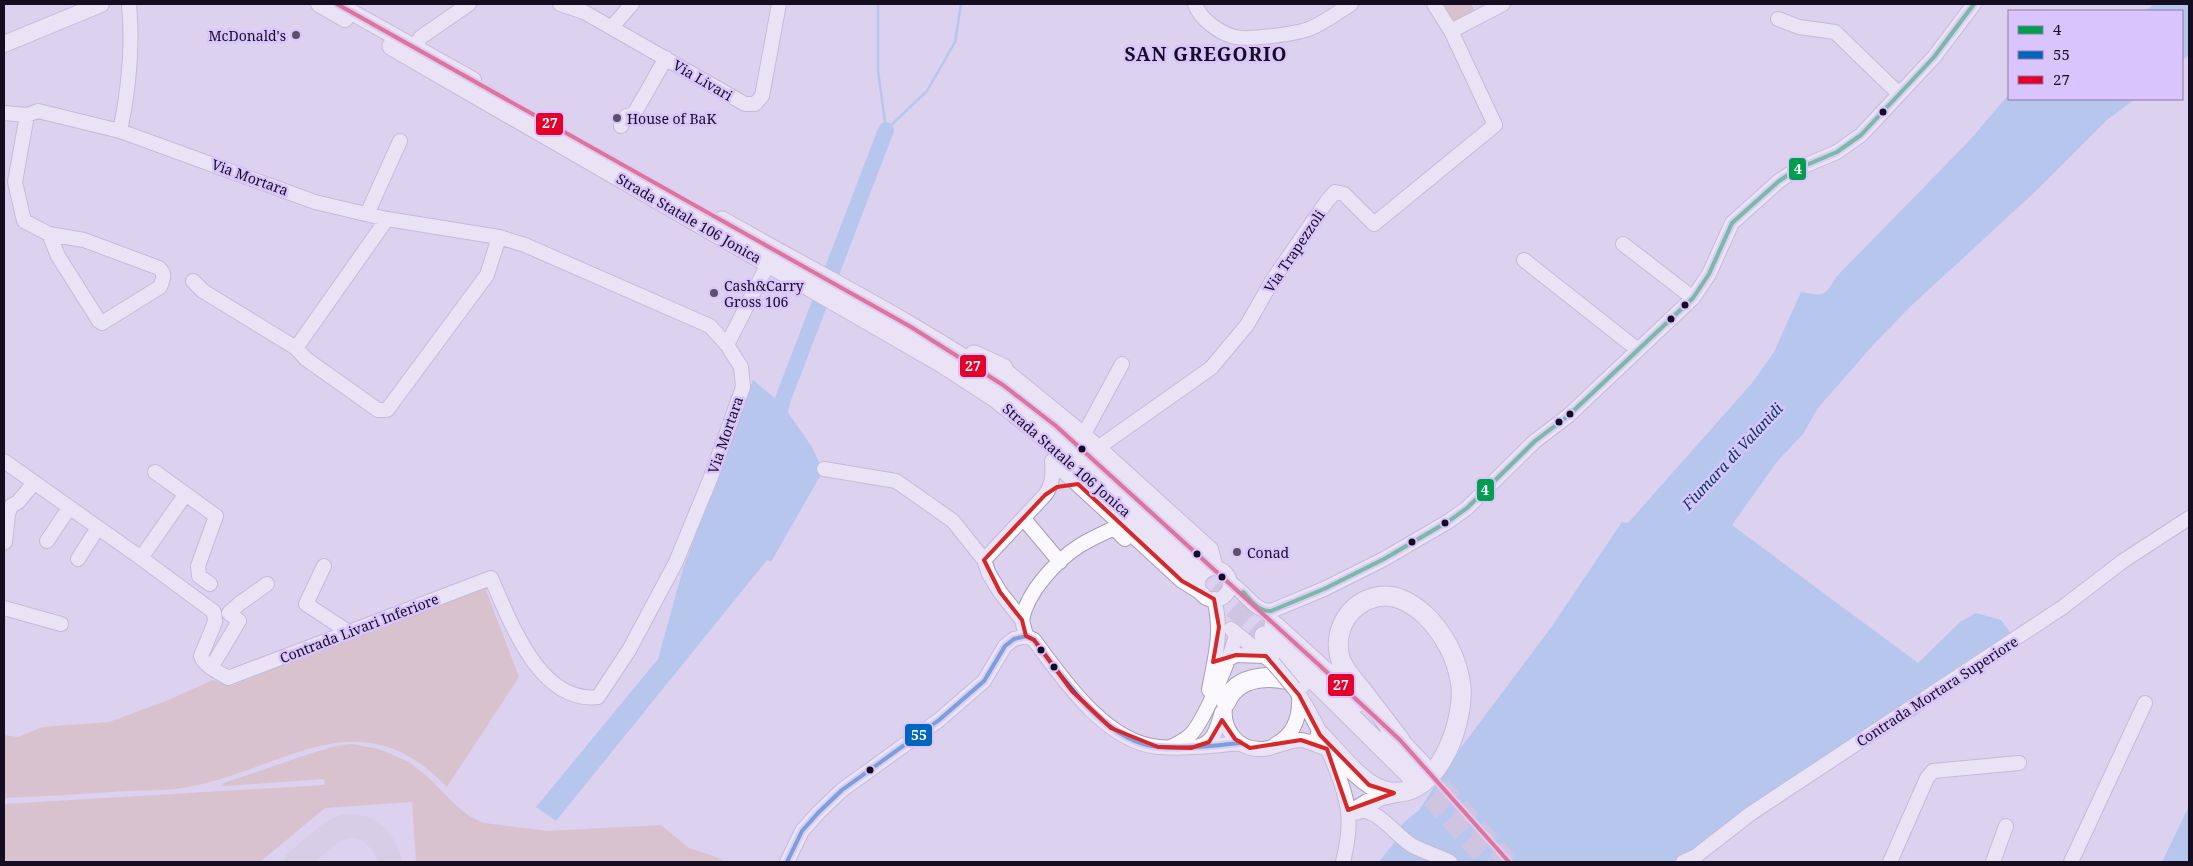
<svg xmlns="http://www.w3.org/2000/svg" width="2193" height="866" viewBox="0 0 2193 866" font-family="'Noto Serif',serif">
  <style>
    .green { fill: #d0afa5 }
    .water { fill: #8ab9e8 }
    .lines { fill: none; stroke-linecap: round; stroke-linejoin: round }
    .stream { stroke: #8ab9e8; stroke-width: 2.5 }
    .river { stroke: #8ab9e8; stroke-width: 16 }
    .taxiway { stroke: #cec7db; stroke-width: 24 }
    .highway-tunnel { stroke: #bfb4d1; stroke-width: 19; stroke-dasharray: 19 9; stroke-linecap: butt }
    .minor-casing { stroke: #a89eb6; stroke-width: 16 }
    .major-casing { stroke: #a89eb6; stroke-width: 18 }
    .highway-casing { stroke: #a89eb6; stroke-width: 21 }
    .minor { stroke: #faf8fd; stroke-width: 14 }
    .major { stroke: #faf8fd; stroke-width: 16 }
    .highway { stroke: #faf8fd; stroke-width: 19 }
    .minor-bridge-casing { stroke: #a89eb6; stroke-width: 16; stroke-linecap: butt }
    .minor-bridge { stroke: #faf8fd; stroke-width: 14 }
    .bus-1-casing { stroke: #dac4fd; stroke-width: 8 }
    .bus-2-casing { stroke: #dac4fd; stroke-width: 8 }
    .bus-3-casing { stroke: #dac4fd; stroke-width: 8 }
    .bus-1 { stroke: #019e4f; stroke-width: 4 }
    .bus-2 { stroke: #0065bd; stroke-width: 4 }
    .bus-3 { stroke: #e4002b; stroke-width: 4 }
    .marked { fill: none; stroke: #d62828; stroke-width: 4; stroke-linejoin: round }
    .poi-dot { fill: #5b5269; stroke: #dac4fd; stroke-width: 2 }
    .bus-dot { fill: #150d20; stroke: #dac4fd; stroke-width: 2 }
    .labels { text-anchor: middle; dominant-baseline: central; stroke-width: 5; stroke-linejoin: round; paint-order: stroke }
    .poi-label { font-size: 14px; fill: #150d20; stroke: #dac4fd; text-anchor: start }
    .street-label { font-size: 14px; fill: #150d20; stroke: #dac4fd }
    .water-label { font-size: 15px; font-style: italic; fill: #013d60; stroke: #dac4fd }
    .district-label { font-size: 19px; font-weight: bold; letter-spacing: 1px; fill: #150d20; stroke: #dac4fd }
    .line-badge { stroke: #dac4fd; stroke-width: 2 }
    .badge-label { font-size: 14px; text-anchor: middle; font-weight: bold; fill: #fff }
  </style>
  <rect width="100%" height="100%" fill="#ddd1f0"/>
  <path class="green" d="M1438,4H1471L1476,13L1451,25Z
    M484,585L519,677L447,787C357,693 283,772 182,788C164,791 144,790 125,791C85,794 44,796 4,798V735L18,737L42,727L109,722L166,701L213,680L231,686L389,621Z
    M351,744L379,749L409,762L427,776L458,807L469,816L484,823L548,831L661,825L689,848L716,857L725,862H416L412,802L325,808L260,862H4V804L325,785L324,779L224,786L221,784L312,753L335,746Z"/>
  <path class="water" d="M2154,4H2189V55L2182,61V11H2145Z
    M2009,94V99H2135L2107,120L2036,191L1911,306L1874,344L1818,408L1803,434L1776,463L1732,525L1918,663L1960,622L1976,613L2001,620L2010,632L2006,642L1914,717L1901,718L1805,787L1748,822L1724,843L1698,862H1379L1399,836L1402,824L1419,810L1453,758L1550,629L1622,522L1628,523L1752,383L1774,352L1801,292C1824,296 1824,298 1836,277L1969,141Z
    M753,380L782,404L812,447L823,471L771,562L767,560L556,821L536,807L658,659L683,569Z
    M2189,806V862H2162Z"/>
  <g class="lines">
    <path class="stream" d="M878,4V71L886,129
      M886,130L927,91L955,42L961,4"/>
    <path class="river" d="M776,425L783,399L886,130"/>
    <path class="taxiway" d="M296,862C309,852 321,838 336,830C361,817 385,838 390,862"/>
    <path class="highway-tunnel" d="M1203,559L1274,625
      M1191,571L1264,636
      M1422,765L1509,862
      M1412,777L1488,862"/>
    <defs>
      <path id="minor" d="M560,4L584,12L745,104H755L762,96L779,4
        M1195,4C1200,19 1219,33 1235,37C1249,40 1298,34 1311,28C1325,22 1338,12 1351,4
        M1778,19L1799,27L1835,32L1899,94
        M612,27L632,4
        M1451,31L1503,4
        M414,47L421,37L469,4
        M4,113L27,115L38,111L120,131L315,202L387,219L499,237L525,245L710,326L727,345L741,367L743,387L711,477L676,562L629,650L598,697C539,704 510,620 491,578L228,678C219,672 204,666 201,656L215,622L214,612L141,558
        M27,115L15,182L24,221L49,234L84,240L159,268C166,274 163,279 160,287L102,323L99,321L58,256L49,234
        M621,126L626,116L634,114L666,58
        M120,131C129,89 133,46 129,4
        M367,214L400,141
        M1623,244L1693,298
        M1524,260L1638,350
        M193,281L203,291L296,348L306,359L378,410H387L487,275L499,237
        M727,345L768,264
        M296,348L387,219
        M1003,368L1084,434L1211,549L1216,568
        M1084,434L1122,364
        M1099,447L1211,368L1247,325L1272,281L1327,201L1335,192L1344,194L1374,224L1495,125L1451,31L1434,4
        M4,461L141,558L185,495
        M1052,461L1182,581L1203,594
        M824,469L896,481L953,521L984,560L989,574L1000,592L1022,620L1026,636
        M155,472L216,516L198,566L199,576L210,584
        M1024,519L1060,562
        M47,541L69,508
        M5,542L8,514L11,506L18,502L34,483
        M78,559L97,529
        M984,560L1045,495C1053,484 1053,475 1052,461
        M324,566L306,604L347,631
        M1198 584a16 16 0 1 1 32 0a16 16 0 1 1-32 0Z
        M1230,583C1244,590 1254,612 1271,611L1324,589L1384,559L1449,521L1467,508L1535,441L1568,416L1693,298L1709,274L1732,223L1779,181L1797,169L1837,152L1861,135L1934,57L1974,4
        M4,608L61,624
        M1022,620C1027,592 1056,561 1079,546C1090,539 1102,534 1114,528L1125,539
        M1231,629L1273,663
        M1227,660L1236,655L1265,656
        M211,668L239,621L229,613L239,604L267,584
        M1294,688C1313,713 1345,781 1348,812C1350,829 1347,846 1343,862
        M1209,690C1215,657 1223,632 1214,599
        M1226,702C1220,726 1236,751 1263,749C1275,748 1288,740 1301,740C1309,741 1319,746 1327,749
        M1276,744C1295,734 1300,716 1299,697
        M1199,746C1215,742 1217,727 1222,712
        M1171,747C1177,744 1183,741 1188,737C1203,726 1232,654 1236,634
        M1354,810C1380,808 1393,834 1413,846C1425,852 1438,856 1450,862
        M787,862L802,831L818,813L842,790L939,720L984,681L1005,646L1014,639L1026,636L1034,640C1063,679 1106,743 1159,747C1186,749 1213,746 1240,743
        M1683,862L1696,856L1750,814L2063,607L2123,561L2189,518
        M1890,862L1927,778L1933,771L2019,763
        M1993,862L2006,826
        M2071,862L2145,703"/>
      <path id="major" d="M319,4L345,19
        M337,4L473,80
        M4,44L101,4"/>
      <path id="highway" d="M392,46L942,363L996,398L1051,442L1191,571
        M722,221C816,275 914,323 1003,385C1075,436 1138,500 1203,559
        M974,355L1003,368
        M1274,625L1359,702
        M1264,636L1310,676L1412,777
        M1226,702C1238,673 1275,674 1301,684
        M1390,731L1422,765
        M1320,735C1336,751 1361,784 1382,790C1434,807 1464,727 1461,687C1458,659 1444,633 1424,614C1410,602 1395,593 1376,597C1364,600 1353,607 1346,618C1338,631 1336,647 1341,661C1346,672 1354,681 1361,689C1374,706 1387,723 1400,740
        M1357,810L1380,796L1394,793"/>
    </defs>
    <use href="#minor" class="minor-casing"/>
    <use href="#major" class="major-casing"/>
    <use href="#highway" class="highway-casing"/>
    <use href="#minor" class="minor"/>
    <use href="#major" class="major"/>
    <use href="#highway" class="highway"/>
    <defs>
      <path id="minor-bridge" d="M1273,663L1294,688"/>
    </defs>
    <use href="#minor-bridge" class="minor-bridge-casing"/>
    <use href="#minor-bridge" class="minor-bridge"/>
    <defs>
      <path id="bus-1" d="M1243,592C1251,600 1258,612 1271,611L1324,589L1384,559L1449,521L1467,508L1535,441L1568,416L1693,298L1709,274L1732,223L1779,181L1797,169L1837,152L1861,135L1934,57L1974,4"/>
      <path id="bus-2" d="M787,862L802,831L818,813L842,790L939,720L984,681L1005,646L1014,639L1026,636L1034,640C1063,679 1106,743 1159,747C1186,749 1213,746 1240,743"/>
      <path id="bus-3" d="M337,4L911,327L1003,385L1056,426L1318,664L1400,740L1509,862"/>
    </defs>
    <use href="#bus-1" class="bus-1-casing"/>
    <use href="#bus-2" class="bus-2-casing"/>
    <use href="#bus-3" class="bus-3-casing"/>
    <use href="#bus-1" class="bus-1"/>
    <use href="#bus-2" class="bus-2"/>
    <use href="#bus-3" class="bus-3"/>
  </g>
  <path d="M0 0H2193V866H0ZM1078,484L1182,581L1214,599L1219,627L1213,662L1236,655L1266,656L1299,695L1320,735L1369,785L1394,793L1348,810L1327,749L1301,740L1250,748L1235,739L1222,720L1209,742L1191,748L1158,747L1111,728L1072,691L1034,640L1026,636L1022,620L1000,592L984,560L1045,495L1057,487Z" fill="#ddd1f0" fill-opacity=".55" fill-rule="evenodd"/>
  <path class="marked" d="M1078,484L1182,581L1214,599L1219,627L1213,662L1236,655L1266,656L1299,695L1320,735L1369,785L1394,793L1348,810L1327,749L1301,740L1250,748L1235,739L1222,720L1209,742L1191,748L1158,747L1111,728L1072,691L1034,640L1026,636L1022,620L1000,592L984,560L1045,495L1057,487Z"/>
  <g class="poi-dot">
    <circle cx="296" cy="35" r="5"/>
    <circle cx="617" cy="118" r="5"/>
    <circle cx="714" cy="293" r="5"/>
    <circle cx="1237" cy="552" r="5"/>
  </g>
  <g class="bus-dot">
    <circle cx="1883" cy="112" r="4.5"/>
    <circle cx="1685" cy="305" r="4.5"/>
    <circle cx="1671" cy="319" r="4.5"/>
    <circle cx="1570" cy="414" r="4.5"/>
    <circle cx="1559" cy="422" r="4.5"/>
    <circle cx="1082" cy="449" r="4.5"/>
    <circle cx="1445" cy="523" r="4.5"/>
    <circle cx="1412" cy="542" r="4.5"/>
    <circle cx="1197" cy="554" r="4.5"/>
    <circle cx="1222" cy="577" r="4.5"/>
    <circle cx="1041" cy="650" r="4.5"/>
    <circle cx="1054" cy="667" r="4.5"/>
    <circle cx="870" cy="770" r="4.5"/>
  </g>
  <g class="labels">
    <g class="poi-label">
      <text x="286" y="35" text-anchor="end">McDonald's</text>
      <text x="627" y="118">House of BaK</text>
      <text x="724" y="285">Cash&amp;Carry<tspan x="724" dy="16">Gross 106</tspan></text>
      <text x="1247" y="552">Conad</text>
    </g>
    <g class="street-label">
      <text transform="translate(703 80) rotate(30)">Via Livari</text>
      <text transform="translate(250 177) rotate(20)">Via Mortara</text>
      <text transform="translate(689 218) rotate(30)">Strada Statale 106 Jonica</text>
      <text transform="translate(1294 251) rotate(-56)">Via Trapezzoli</text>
      <text transform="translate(725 435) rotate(-71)">Via Mortara</text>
      <text transform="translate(1067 460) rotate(41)">Strada Statale 106 Jonica</text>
      <text transform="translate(359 628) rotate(-21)">Contrada Livari Inferiore</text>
      <text transform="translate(1937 691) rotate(-33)">Contrada Mortara Superiore</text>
    </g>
    <g class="water-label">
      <text transform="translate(1732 456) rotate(-47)">Fiumara di Valanidi</text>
    </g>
    <g class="district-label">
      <text x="1206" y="54">SAN GREGORIO</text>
    </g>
  </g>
  <g class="line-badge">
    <rect x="535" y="112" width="29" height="24" rx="5" fill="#e4002b"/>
    <rect x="1788" y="157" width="19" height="24" rx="5" fill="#019e4f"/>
    <rect x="959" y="354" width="28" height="24" rx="5" fill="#e4002b"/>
    <rect x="1476" y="478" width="19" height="24" rx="5" fill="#019e4f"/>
    <rect x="1327" y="673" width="28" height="24" rx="5" fill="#e4002b"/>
    <rect x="904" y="723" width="29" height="24" rx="5" fill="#0065bd"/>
  </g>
  <g class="badge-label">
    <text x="550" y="128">27</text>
    <text x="1798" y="174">4</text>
    <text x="973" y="371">27</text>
    <text x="1485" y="495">4</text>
    <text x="1341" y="690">27</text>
    <text x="919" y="740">55</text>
  </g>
  <rect width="2193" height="866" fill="none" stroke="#150d20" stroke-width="10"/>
  <rect x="2008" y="10" width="175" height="90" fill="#dac4fd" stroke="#8b7ba5"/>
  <rect x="2018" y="26" width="25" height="8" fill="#019e4f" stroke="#8b7ba5"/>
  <text x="2053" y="35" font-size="15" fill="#150d20">4</text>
  <rect x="2018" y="51" width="25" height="8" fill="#0065bd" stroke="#8b7ba5"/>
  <text x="2053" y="60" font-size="15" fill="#150d20">55</text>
  <rect x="2018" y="76" width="25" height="8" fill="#e4002b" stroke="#8b7ba5"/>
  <text x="2053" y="85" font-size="15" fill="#150d20">27</text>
</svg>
